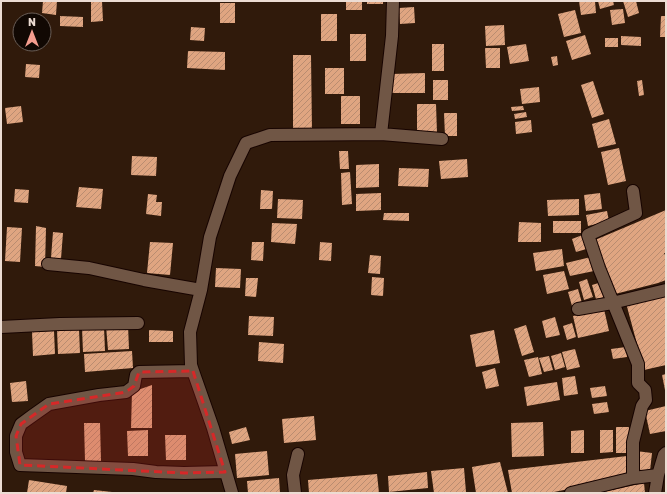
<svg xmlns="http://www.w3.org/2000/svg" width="667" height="494" viewBox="0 0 667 494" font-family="Rubik,sans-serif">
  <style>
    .building { fill: url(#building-hatch) }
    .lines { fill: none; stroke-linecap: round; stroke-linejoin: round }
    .minor-casing { stroke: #170400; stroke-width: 14 }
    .minor { stroke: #705645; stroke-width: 12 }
    .marked { fill: #d62828; fill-opacity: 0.2; stroke: #d62828; stroke-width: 3; stroke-dasharray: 8 5; stroke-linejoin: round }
  </style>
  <defs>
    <pattern id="building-hatch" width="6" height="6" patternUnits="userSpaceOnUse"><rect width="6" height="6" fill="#dfa581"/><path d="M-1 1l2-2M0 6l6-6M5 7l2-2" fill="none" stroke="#b98c70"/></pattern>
  </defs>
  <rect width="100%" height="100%" fill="#301a0b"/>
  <path class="building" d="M43,1H57L56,15L42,13Z
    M91,1H102L103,21L91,22Z
    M346,1H362V10H346Z
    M367,1H383V4H367Z
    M579,1H595L596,13L581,15Z
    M598,1H613L614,5L600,9Z
    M623,1H636L639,13L628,17Z
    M220,3H235V23H220Z
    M414,7L415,23L400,24L399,8Z
    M623,9L625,23L612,25L610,10Z
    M575,10L581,33L564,37L558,14Z
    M321,14H337V41H321Z
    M60,16L83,17V27L60,26Z
    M661,16H666V37H660Z
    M504,25L505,45L486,46L485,26Z
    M191,27L205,28L204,41L190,40Z
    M350,34H366V61H350Z
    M585,35L591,54L572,60L566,41Z
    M621,36L641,37V46L621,45Z
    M605,38H618V47H605Z
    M432,44H444V71H432Z
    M526,44L529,61L510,64L507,47Z
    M485,48H500V68H486Z
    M188,51L225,52V70L187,68Z
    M293,55H311L312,132H293Z
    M557,56L558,65L553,66L551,57Z
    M26,64L40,65L39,78L25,77Z
    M325,68H344V94H325Z
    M425,73V93H392V74Z
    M433,80H448V100H433Z
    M642,80L644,95L639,96L637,81Z
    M593,81L604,114L592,118L581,85Z
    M539,87L540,102L522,104L520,89Z
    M341,96H360V124H341Z
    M417,104H436L437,133L417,134Z
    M21,106L23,122L7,124L5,108Z
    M523,106L524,110L512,111L511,107Z
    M526,112L527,117L515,119L514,114Z
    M444,113H457V136H445Z
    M609,119L616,144L598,148L592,124Z
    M531,120L532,132L516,134L515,122Z
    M619,148L626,181L608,185L601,152Z
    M339,151H348L349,169H340Z
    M132,156L157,157L156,176L131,175Z
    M467,159L468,177L441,179L439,161Z
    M379,164V187L356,188V165Z
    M399,168L429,169L428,187L398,186Z
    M350,172L352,204L342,205L341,173Z
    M79,187L103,189L101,209L76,207Z
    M15,189L29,190L28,203L14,202Z
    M261,190L273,191L272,209H260Z
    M381,193V210L356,211V194Z
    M600,193L602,209L586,211L584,195Z
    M148,194L157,195L156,202H162L161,216L146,214Z
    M278,199L303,200L302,219L277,218Z
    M579,199V215L548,216L547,200Z
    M666,210V253H664L666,257V280L658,283L615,294L595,240Z
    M607,211L609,221L588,226L586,215Z
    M384,213H409V221L383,220Z
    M553,221H581V233H553Z
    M519,222L541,223V242H518Z
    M272,223L297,224L295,244L271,242Z
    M36,226L46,228L45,267L35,266Z
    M7,227L22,228L20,262L5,261Z
    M53,232L63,233L61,259L51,258Z
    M585,234L590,248L576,252L572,239Z
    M150,242L173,243L170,275L147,273Z
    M252,242H264L263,261L251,260Z
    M320,242L332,243L331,261L319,260Z
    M562,249L564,266L536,271L533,253Z
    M370,255L381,256L380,274L368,273Z
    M591,257L594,271L570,276L566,263Z
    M216,268L241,269L240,288L215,287Z
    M564,271L569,289L547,294L543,275Z
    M372,277L384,278L383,296L371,295Z
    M246,278H258L256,297L245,296Z
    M587,279L593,297L584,300L579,282Z
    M602,282L606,297L596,299L592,285Z
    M578,289L582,303L572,306L568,292Z
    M666,295V365L644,370L626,303Z
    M604,309L609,331L578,338L573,316Z
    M249,316L274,317L273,336L248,335Z
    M555,317L560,335L546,338L542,321Z
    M572,323L576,337L567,340L563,326Z
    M128,325L129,349L108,350L106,326Z
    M526,325L534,352L522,356L514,329Z
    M104,327L105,351L83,352L82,328Z
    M79,329L80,353L58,354L57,330Z
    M149,330L173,331V342H149Z
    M494,330L500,363L476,367L470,335Z
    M54,331L55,354L33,356L32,332Z
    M259,342L284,344L283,363L258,361Z
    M626,347L627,357L613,359L611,349Z
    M575,349L580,367L567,370L562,352Z
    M132,351L133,368L85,372L84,354Z
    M561,353L565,367L555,370L551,356Z
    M549,356L553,370L544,372L539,358Z
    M538,357L542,374L529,377L524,360Z
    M495,368L499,386L486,389L482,372Z
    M666,374V390H665L662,375Z
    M575,376L578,394L564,396L562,378Z
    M26,381L28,401L12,402L10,383Z
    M557,382L560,400L527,406L524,387Z
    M152,385V428H131L132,392Z
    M605,386L607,396L592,398L590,388Z
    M607,402L609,412L594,414L592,404Z
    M666,406V431L650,434L645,411Z
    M314,416L316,440L284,443L282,419Z
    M543,422L544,456L512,457L511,423Z
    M84,423H100L101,461H85Z
    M246,427L250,440L232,444L229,432Z
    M616,427H629L628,453H616Z
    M148,430V456H128L127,431Z
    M584,430V453H571V431Z
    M600,430H613V452L600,453Z
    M165,435H186V460H166Z
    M267,451L269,475L237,478L235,454Z
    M636,451L652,453L650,471L635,470Z
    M627,456L628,477L549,493H512L508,470Z
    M500,462L508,493H476L472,467Z
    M464,468L466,492L434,493L431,471Z
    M427,472L428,488L389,492L388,476Z
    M377,474L379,493H309L308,480Z
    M279,478L280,493H248L247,481Z
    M29,480L67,486L66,493H27Z
    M644,483L645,493H603V492Z
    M94,490L112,492L111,493H93Z"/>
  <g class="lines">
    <defs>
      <path id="minor" d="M381,134L392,36L393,1
        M48,264L89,268L144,280L201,290
        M578,309L612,303L666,290
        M1,327L60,324L138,323
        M193,371L139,372L136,375L134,386L126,392L99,395L49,404L32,416L21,424L16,436V452L20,465L133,469L156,472L184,473L225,472
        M633,478V442L642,406L646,400L645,390L638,383V364L599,268L588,235L636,213L633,191
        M232,493L213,428L193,371L191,365L190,332L201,290L210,237L230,176L246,143L270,135L381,134L442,139
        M295,493L293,475L298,454
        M571,493L633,478L658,475
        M655,493L658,475L664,455L666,453"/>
    </defs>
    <use href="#minor" class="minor-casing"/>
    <use href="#minor" class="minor"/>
  </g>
  <path class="marked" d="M193,371L225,472L184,473L20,465L16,436L21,424L49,404L126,392L134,386L139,372Z"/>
  <rect width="667" height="494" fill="none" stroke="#ecdcd3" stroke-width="4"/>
  <g transform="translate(32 32)"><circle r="19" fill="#110803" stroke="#695d56"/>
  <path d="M0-3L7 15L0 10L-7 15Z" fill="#f59d8f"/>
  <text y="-6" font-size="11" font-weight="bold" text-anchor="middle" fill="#ecdcd3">N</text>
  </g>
</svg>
